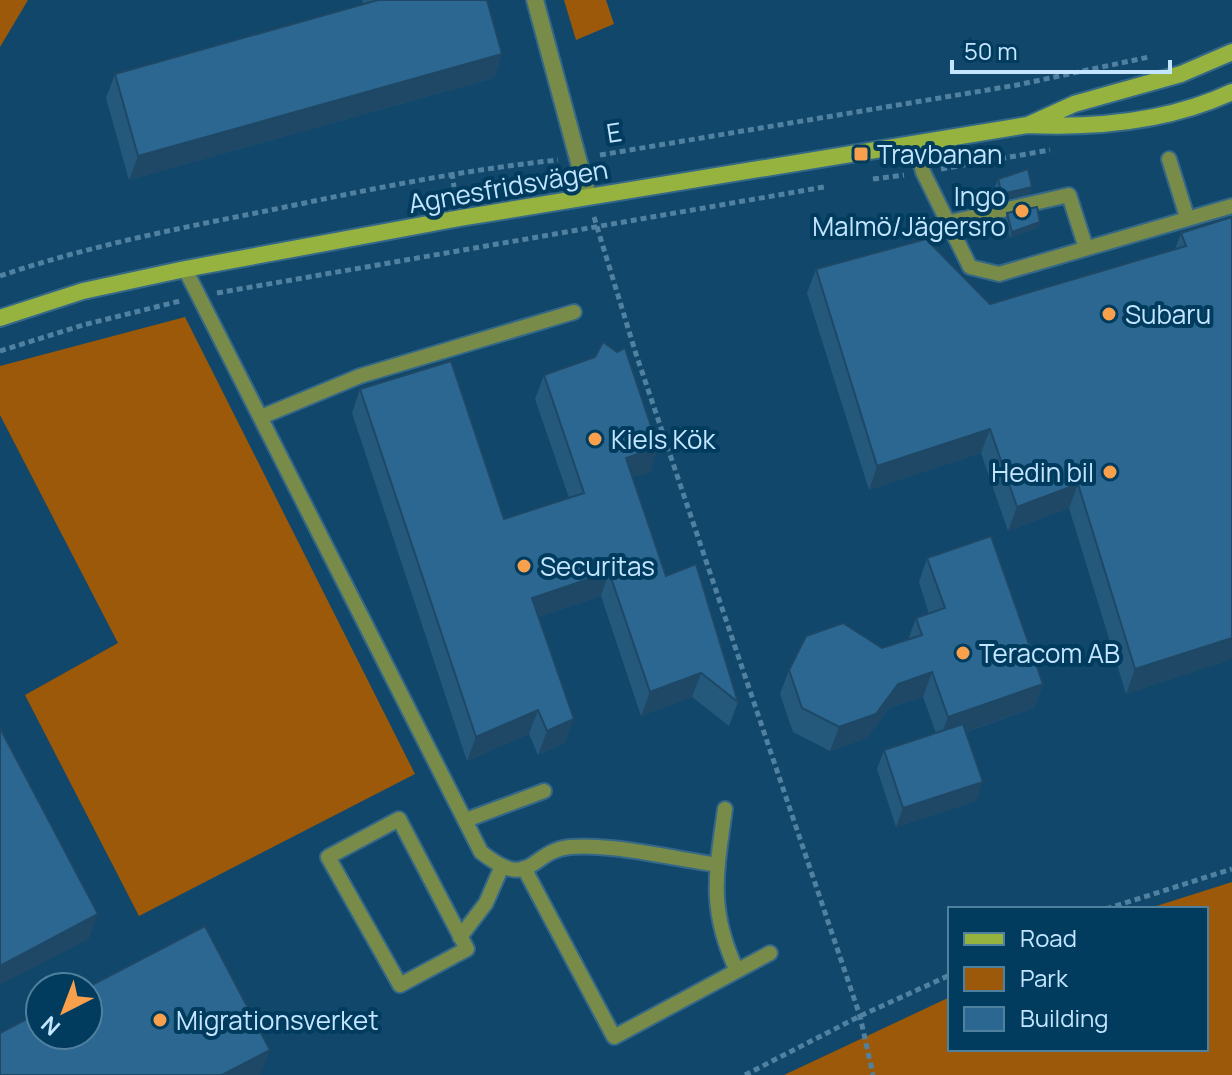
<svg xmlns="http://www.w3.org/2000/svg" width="1232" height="1075" viewBox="0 0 1232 1075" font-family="Manrope,sans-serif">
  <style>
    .green { fill: #9b5909 }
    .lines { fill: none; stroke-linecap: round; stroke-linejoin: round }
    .service-casing { stroke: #346788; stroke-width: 18 }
    .minor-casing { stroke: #346788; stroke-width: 20 }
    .secondary-casing { stroke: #346788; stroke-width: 20 }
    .path { stroke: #5181a0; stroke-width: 5; stroke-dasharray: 6 4; stroke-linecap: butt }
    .service { stroke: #788b48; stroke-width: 14 }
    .minor { stroke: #788b48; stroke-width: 16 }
    .secondary { stroke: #96b340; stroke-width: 16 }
    .wall { fill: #25597c }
    .shaded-wall { fill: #1e4865 }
    .building { fill: #2b6790; stroke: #1e4865; stroke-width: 2 }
    .poi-dot { fill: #f8a04b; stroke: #013c5e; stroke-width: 3 }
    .labels { text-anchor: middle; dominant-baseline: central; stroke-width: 8; stroke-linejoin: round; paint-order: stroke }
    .street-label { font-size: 26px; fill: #c3e5ff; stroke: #013c5e }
    .poi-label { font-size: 26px; fill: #c3e5ff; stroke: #013c5e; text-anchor: start }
  </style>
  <rect width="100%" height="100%" fill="#10476a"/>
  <path class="green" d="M0,0H28L0,47Z
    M564,0H606L614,24L576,40Z
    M185,317L415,774L139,916L25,695L118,643L0,415V366Z
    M1232,882V1075H784L950,997V1049H1206V909H1147Z"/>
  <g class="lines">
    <defs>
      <path id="service" d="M916,144L923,172L970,267L999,274L1232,206
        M1169,159L1187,217
        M946,223L1069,195L1086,248
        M185,269L481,852C532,893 529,851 570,847C611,843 675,859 718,865
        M261,417L360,376L574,312
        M725,809C716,874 708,909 737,971
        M399,819L467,949L400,985L328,857Z
        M466,820L544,791
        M524,868L614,1037L770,953
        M460,937L486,903L502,866"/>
      <path id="minor" d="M535,0L588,196"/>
      <path id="secondary" d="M1030,124L1074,104L1181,74L1232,52
        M0,318L83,291L185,269L460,218L1028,125C1095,128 1170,121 1232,92"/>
    </defs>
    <use href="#service" class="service-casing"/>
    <use href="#minor" class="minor-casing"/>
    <use href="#secondary" class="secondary-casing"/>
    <path class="path" d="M600,155L1017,85L1149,57
      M941,169L1050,150
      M452,173L454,187
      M873,179L904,175
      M594,217L636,354L860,1016L873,1075
      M0,276C88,246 180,228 271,210C367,190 461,170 558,160
      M217,293L824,187
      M0,351L83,325L180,301
      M1106,909L1232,869
      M745,1075L860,1016L950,975"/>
    <use href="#service" class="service"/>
    <use href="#minor" class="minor"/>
    <use href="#secondary" class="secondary"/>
  </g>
  <path class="wall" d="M362,0H487L502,54L494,78L129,180L106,98L115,74L363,4Z
    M998,179L1030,194L999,201L995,186Z
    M1007,213L1040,222L1038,228L1010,238L1005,220Z
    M1232,217V659L1126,694L1069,508L1008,531L981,453L869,490L807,293L816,269L990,304L1175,249L1181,233Z
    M544,375L658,447L650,472L632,477L666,576L738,702L729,726L692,697L641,716L601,596L538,617L565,743L538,755L529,734L467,761L352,413L360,389L504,519L569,498L535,399Z
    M927,558L1043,684L1034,708L966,732L976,801L896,827L877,769L884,750L936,733L923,697L889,708L867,738L830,751L793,732L780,694L789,670L882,648L908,640L916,618L929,614L919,582Z"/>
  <path class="shaded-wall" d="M502,54L494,78L129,180L138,156Z
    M1032,187L1030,194L999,201L1002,194Z
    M1040,222L1038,228L1010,238L1012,232Z
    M990,429L981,453L869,490L877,466Z
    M658,447L650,472L617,482L626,458Z
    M1078,484L1069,508L1008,531L1017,507Z
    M609,572L601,596L523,622L532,598Z
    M1232,638V659L1126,694L1135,669Z
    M932,672L923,697L889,708L867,738L830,751L839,727L898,684Z
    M701,673L692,697L641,716L650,692Z
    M1043,684L1034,708L939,741L948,717Z
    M538,710L529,734L467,761L476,737Z
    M574,719L565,743L538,755L547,731Z
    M983,782L976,801L896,827L903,808Z
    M98,914L89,939L0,985V966Z
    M270,1050L261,1074L259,1075H222Z"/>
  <path class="building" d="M378,0H487L502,54L138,156L115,74Z
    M1028,169L1032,187L1002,194L998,179Z
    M1037,207L1040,222L1012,232L1007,213Z
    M1232,217V638L1135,669L1078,484L1017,507L990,429L877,466L816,269L926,239L990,304L1186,246L1181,233Z
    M603,342L617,352L625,348L658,447L626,458L666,576L696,564L738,702L701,673L650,692L609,572L532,598L574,719L547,731L538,710L476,737L360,389L451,361L504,519L584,493L544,375L595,357Z
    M991,536L1043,684L948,717L932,672L898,684L876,714L839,727L802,708L789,670L806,636L843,623L882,648L922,635L916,618L945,608L927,558Z
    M963,724L983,782L903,808L884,750Z
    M0,728L98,914L0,966Z
    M205,926L270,1050L222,1075H0V1033L40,1012V1035H88V987Z"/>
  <g class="poi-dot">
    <rect x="853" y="146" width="16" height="16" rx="4"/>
    <circle cx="1022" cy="211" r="8"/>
    <circle cx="1109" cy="314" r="8"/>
    <circle cx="595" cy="439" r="8"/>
    <circle cx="1110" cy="472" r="8"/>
    <circle cx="524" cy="566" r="8"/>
    <circle cx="963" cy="653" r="8"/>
    <circle cx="160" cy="1020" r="8"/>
  </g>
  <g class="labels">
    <g class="street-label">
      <text transform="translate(614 132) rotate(-9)">E</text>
      <text transform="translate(508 186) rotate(-10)">Agnesfridsvägen</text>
    </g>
    <g class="poi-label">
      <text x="877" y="154">Travbanan</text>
      <text x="1006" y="196" text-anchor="end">Ingo<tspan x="1006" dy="30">Malmö/Jägersro</tspan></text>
      <text x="1125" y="314">Subaru</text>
      <text x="611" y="439">Kiels Kök</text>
      <text x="1094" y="472" text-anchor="end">Hedin bil</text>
      <text x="540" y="566">Securitas</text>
      <text x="979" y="653">Teracom AB</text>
      <text x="176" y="1020">Migrationsverket</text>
    </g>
  </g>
  <rect x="948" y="907" width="260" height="144" fill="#013c5e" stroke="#4f809e" stroke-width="2"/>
  <rect x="964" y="933" width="40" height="12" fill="#96b340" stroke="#4f809e" stroke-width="2"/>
  <text x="1020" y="947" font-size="24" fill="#c3e5ff">Road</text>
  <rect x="964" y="967" width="40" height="24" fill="#9b5909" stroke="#4f809e" stroke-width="2"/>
  <text x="1020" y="987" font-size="24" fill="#c3e5ff">Park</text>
  <rect x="964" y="1007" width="40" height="24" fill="#2b6790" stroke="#4f809e" stroke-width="2"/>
  <text x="1020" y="1027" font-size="24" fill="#c3e5ff">Building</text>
  <g transform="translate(64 1011) rotate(222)"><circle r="38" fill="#013c5e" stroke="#4f809e" stroke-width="2"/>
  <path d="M0-6L14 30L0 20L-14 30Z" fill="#f8a04b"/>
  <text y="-12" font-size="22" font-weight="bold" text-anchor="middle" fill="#c3e5ff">N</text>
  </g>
  <path d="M952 60v12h218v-12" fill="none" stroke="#c3e5ff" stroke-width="4"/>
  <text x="964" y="60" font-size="24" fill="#c3e5ff" stroke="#013c5e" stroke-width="6" paint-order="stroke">50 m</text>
</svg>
